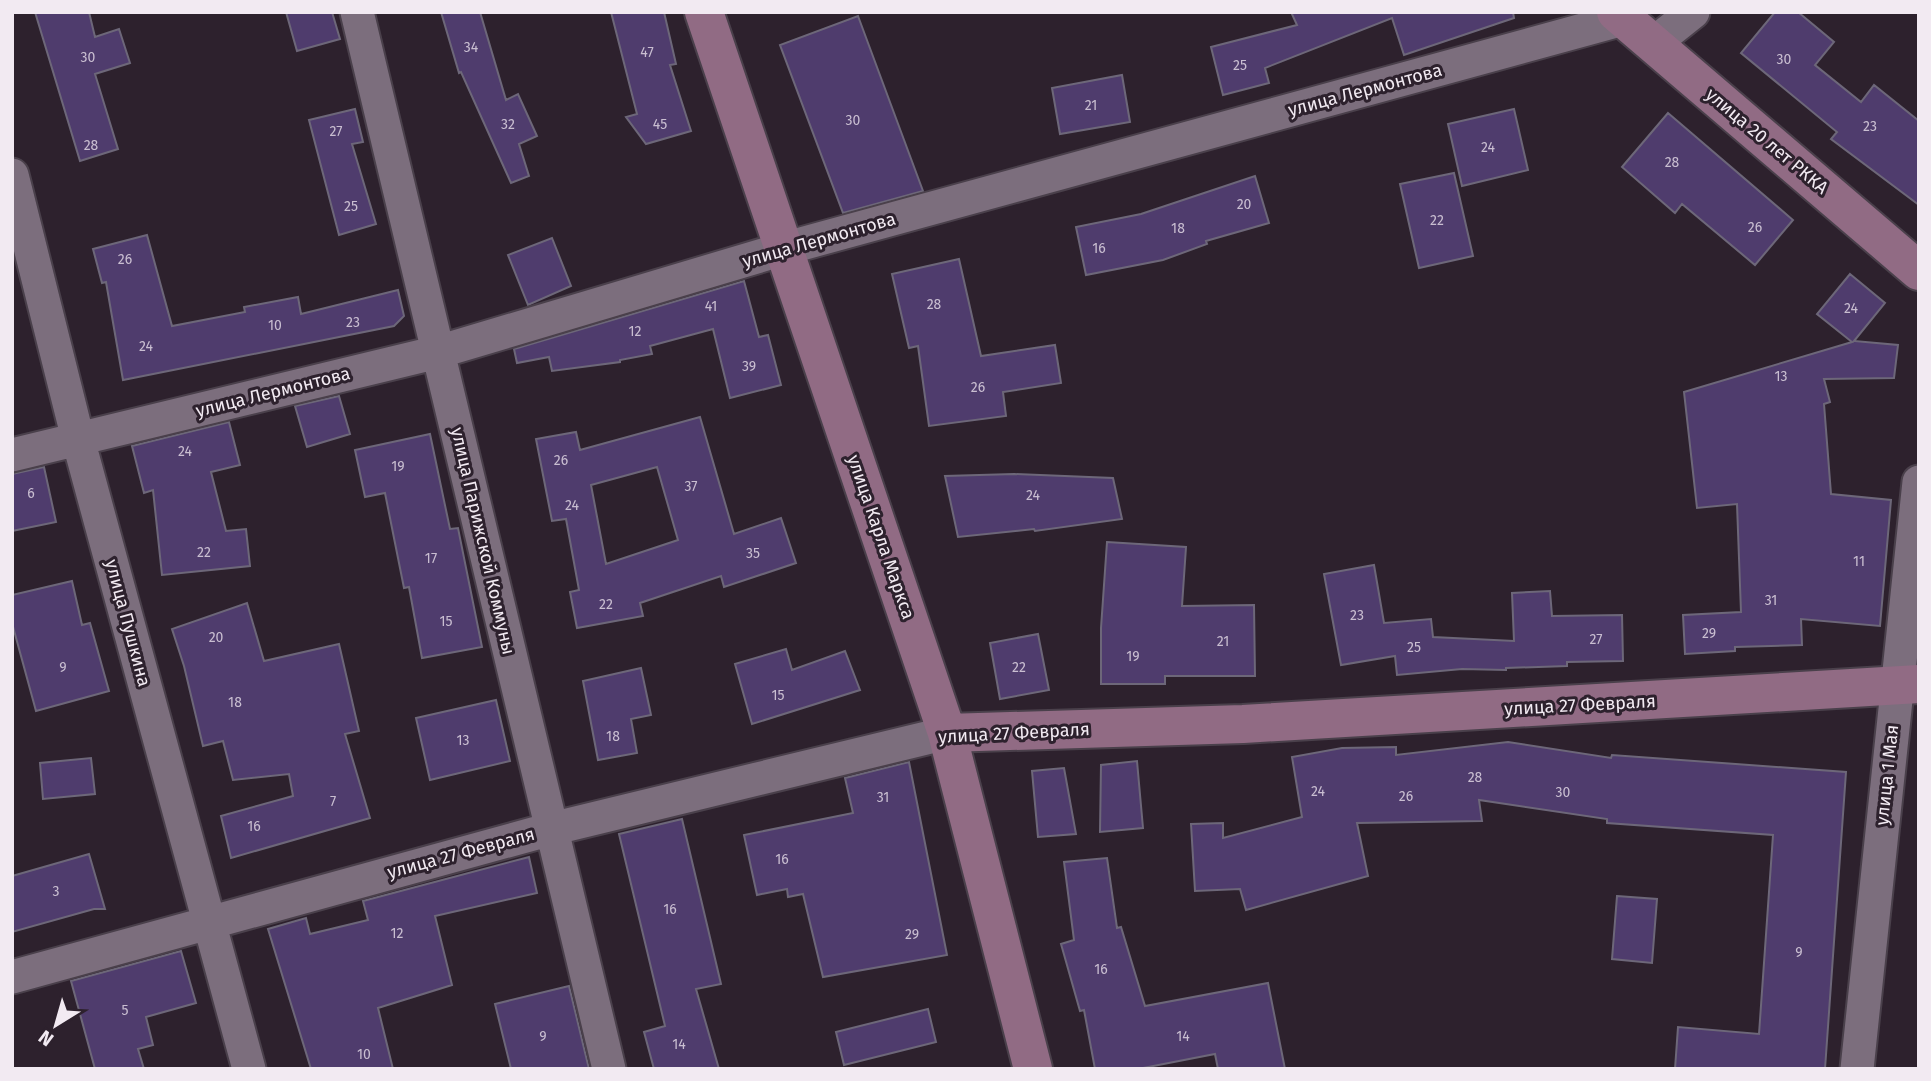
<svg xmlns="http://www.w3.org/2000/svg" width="1931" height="1081" viewBox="0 0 1931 1081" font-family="'Fira Sans',sans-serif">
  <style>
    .building { fill: #4f3c6d; stroke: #6d6779; stroke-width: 2; fill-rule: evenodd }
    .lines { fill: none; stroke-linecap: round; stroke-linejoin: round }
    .street-casing { stroke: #4a404b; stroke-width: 37 }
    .secondary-casing { stroke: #4a404b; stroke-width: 42 }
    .street { stroke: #7c6e7d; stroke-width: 33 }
    .secondary { stroke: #916b84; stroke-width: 38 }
    .labels { text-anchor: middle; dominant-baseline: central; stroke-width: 6; stroke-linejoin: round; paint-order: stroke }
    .number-label { font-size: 14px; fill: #c9bed1 }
    .street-label { font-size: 18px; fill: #f2eaf2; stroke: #2d212d }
  </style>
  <rect width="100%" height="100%" fill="#2d212d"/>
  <path class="building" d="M35,12H89L95,37L119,29L130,63L95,74L118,149L80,161Z
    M286,12H332L340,39L297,51Z
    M441,12H480L506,100L518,94L537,136L519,144L529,176L511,183L461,72L459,73Z
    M611,12H664L676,64L670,65L691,131L646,144L626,117L637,114Z
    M1291,12H1513L1514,18L1404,55L1392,18L1265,68L1269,83L1223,95L1211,47L1297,25Z
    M1775,12H1798L1834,42L1815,65L1861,102L1874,85L1919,121V205L1831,139L1837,132L1741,53Z
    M858,16L923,191L843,213L780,45Z
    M1122,75L1130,122L1060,134L1052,88Z
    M355,109L363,142L352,144L376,224L339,235L309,120Z
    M1514,109L1528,170L1462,186L1448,124Z
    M1668,113L1793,220L1755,265L1682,204L1675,213L1622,167Z
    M1454,173L1473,256L1419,268L1400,184Z
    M1255,176L1269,223L1206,241L1207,244L1163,260L1086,275L1076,227L1141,214Z
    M147,235L172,326L245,312L244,307L298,297L301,314L398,290L404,316L394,326L123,380L106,282L102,283L93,249Z
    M552,238L571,286L528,305L508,255Z
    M959,259L981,356L1055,345L1061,383L1003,392L1006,416L929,426L918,346L909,348L892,274Z
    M1850,274L1885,303L1854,341L1898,345L1894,378L1824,379L1830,402L1824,404L1831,494L1891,500L1880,626L1801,619L1802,645L1735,647V651L1685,654L1683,615L1741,612L1737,504L1697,508L1684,392L1852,342L1817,314Z
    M744,281L759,337L768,335L781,385L730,398L713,329L650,346L652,354L620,360V362L552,371L549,357L517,363L514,349Z
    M339,396L350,434L307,447L295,406Z
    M700,417L734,534L781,518L796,563L724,587L721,576L640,603L643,616L577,628L570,592L579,590L566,519L552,521L536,439L576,432L580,450ZM657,467L678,540L606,564L591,485Z
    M229,422L240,465L211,472L226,531L246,529L250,566L162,575L153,490L144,493L132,446Z
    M430,434L450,529L458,528L482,647L422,658L409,587L404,588L385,493L365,497L355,450Z
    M44,467L56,522L12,531V474Z
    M1014,474L1113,478L1122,519L1035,531L1034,529L958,537L945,476Z
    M1107,542L1186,547L1182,606L1254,605L1255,676H1165V684H1101V628Z
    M1374,565L1384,623L1431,619L1433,637L1514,641L1512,593L1550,591L1552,616L1622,615L1623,661L1567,662V666L1506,668V670L1462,669L1397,675L1395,656L1341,665L1324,574Z
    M72,581L82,625L90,623L109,691L36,711L12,623V595Z
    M247,603L264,661L339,644L359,731L345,734L370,818L231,858L221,816L293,796L289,774L233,780L223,741L203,746L184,666L172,629Z
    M1038,634L1049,690L1000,699L990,643Z
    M786,649L792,670L845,651L860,690L752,724L735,664Z
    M641,668L651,715L631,719L637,753L598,760L583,681Z
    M496,700L510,761L430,780L416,718Z
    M1508,742L1611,758L1612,755L1846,772L1825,1069H1675L1678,1027L1759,1034L1773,835L1607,823V819L1479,800L1482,821L1357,823L1368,876L1246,910L1240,889L1195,891L1191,824L1223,823V838L1302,817L1292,757L1342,748L1396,747V755Z
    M91,758L95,794L43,799L40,763Z
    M1137,761L1143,828L1100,832L1101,765Z
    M909,762L947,955L823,977L803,894L788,897L787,889L757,895L744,835L853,813L845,778Z
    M1064,768L1076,834L1038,837L1032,771Z
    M682,819L721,984L696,989L719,1069H654L644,1032L665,1026L619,834Z
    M89,854L105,909H94L12,932V876Z
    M529,857L537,893L435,916L452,985L378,1008L393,1069H311L268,929L306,918L310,934L368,920L363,901Z
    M1107,858L1117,928L1121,927L1145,1006L1268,983L1285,1069H1218L1215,1054L1138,1069H1095L1084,1010L1080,1011L1061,944L1074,940L1064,862Z
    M1617,896L1657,899L1652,963L1612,959Z
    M181,951L196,1003L146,1017L153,1045L138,1049L144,1069H95L71,981Z
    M569,986L589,1069H511L495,1004Z
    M928,1009L936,1042L844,1065L836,1032Z"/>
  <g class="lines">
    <defs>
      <path id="street" d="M357,12L609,1069
        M1653,44L1693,12
        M12,175L78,439L249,1069
        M12,455L438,352L783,249L1623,19
        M12,977L551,829L947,733
        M1857,1069L1919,482"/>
      <path id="secondary" d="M704,12L947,733L1033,1069
        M1616,12L1919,271
        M947,733L1243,724L1919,684"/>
    </defs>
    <use href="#street" class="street-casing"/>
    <use href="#secondary" class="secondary-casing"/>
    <use href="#street" class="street"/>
    <use href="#secondary" class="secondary"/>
  </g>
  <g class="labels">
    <g class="number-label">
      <text x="471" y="47">34</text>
      <text x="647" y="52">47</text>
      <text x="88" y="57">30</text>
      <text x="1784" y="59">30</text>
      <text x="1240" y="65">25</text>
      <text x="1091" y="105">21</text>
      <text x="853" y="120">30</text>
      <text x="508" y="124">32</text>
      <text x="660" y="124">45</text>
      <text x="1870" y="126">23</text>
      <text x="336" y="131">27</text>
      <text x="91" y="145">28</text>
      <text x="1488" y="147">24</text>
      <text x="1672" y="162">28</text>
      <text x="1244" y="204">20</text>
      <text x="351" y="206">25</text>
      <text x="1437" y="220">22</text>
      <text x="1755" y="227">26</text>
      <text x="1178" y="228">18</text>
      <text x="1099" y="248">16</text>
      <text x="125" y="259">26</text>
      <text x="934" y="304">28</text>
      <text x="711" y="306">41</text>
      <text x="1851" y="308">24</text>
      <text x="353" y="322">23</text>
      <text x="275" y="325">10</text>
      <text x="635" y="331">12</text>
      <text x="146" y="346">24</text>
      <text x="749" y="366">39</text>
      <text x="1781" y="376">13</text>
      <text x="978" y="387">26</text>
      <text x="185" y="451">24</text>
      <text x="561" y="460">26</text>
      <text x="398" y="466">19</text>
      <text x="691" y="486">37</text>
      <text x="31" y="493">6</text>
      <text x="1033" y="495">24</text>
      <text x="572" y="505">24</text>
      <text x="204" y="552">22</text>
      <text x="753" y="553">35</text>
      <text x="431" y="558">17</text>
      <text x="1859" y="561">11</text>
      <text x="1771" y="600">31</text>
      <text x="606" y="604">22</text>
      <text x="1357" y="615">23</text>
      <text x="446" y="621">15</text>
      <text x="1709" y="633">29</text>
      <text x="216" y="637">20</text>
      <text x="1596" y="639">27</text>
      <text x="1223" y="641">21</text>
      <text x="1414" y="647">25</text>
      <text x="1133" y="656">19</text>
      <text x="63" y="667">9</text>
      <text x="1019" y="667">22</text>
      <text x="778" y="695">15</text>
      <text x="235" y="702">18</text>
      <text x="613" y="736">18</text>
      <text x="463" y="740">13</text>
      <text x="1475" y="777">28</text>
      <text x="1318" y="791">24</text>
      <text x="1563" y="792">30</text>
      <text x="1406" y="796">26</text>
      <text x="883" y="797">31</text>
      <text x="333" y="801">7</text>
      <text x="254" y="826">16</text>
      <text x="782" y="859">16</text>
      <text x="56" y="891">3</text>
      <text x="670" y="909">16</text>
      <text x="397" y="933">12</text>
      <text x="912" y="934">29</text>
      <text x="1799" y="952">9</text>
      <text x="1101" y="969">16</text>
      <text x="125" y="1010">5</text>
      <text x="543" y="1036">9</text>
      <text x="1183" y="1036">14</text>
      <text x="679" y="1044">14</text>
      <text x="364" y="1054">10</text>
    </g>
    <g class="street-label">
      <text transform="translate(1365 90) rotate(-15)">улица Лермонтова</text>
      <text transform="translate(1767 141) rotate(40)">улица 20 лет РККА</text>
      <text transform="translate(819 240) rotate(-16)">улица Лермонтова</text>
      <text transform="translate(273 392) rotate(-14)">улица Лермонтова</text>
      <text transform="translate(881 537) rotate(71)">улица Карла Маркса</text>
      <text transform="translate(483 541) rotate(77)">улица Парижской Коммуны</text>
      <text transform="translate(128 623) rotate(75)">улица Пушкина</text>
      <text transform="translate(1580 705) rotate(-3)">улица 27 Февраля</text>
      <text transform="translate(1014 733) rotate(-3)">улица 27 Февраля</text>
      <text transform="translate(1887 775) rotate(-84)">улица 1 Мая</text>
      <text transform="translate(461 853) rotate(-15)">улица 27 Февраля</text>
    </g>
  </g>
  <rect width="1931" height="1081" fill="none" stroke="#f2eaf2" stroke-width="28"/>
  <g transform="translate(56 1025) rotate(217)" stroke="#2d212d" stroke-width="5" paint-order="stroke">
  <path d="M0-5L12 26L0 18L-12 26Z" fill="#f2eaf2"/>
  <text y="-10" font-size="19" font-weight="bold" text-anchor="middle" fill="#f2eaf2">N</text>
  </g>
</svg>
